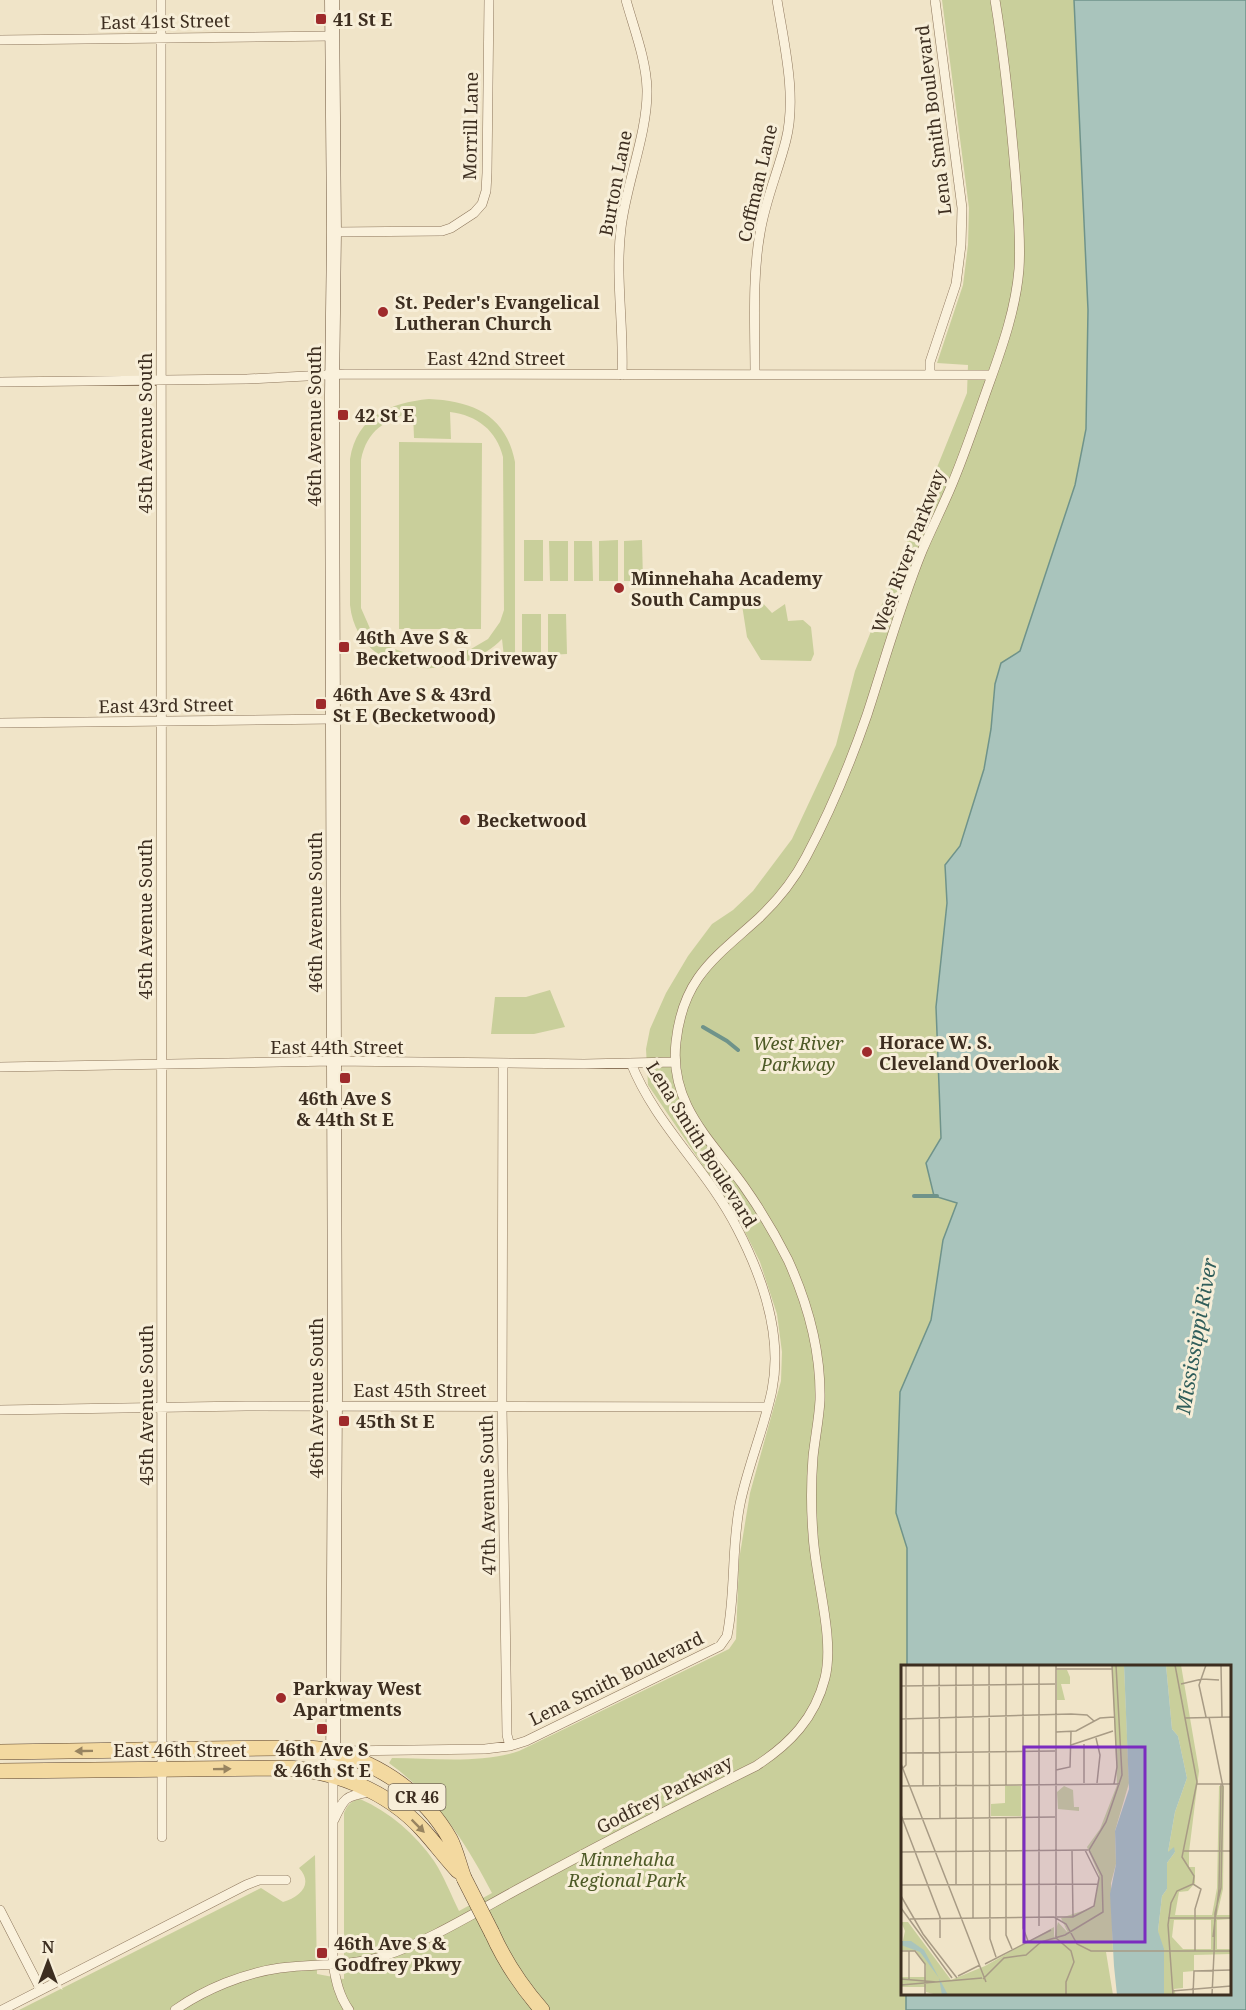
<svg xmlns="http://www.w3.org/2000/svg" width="1246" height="2010" viewBox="0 0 1246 2010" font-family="'Noto Serif',serif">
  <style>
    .green { fill: #c9cf9b; fill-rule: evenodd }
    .water { fill: #a9c4bc; stroke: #6f938a; stroke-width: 1.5 }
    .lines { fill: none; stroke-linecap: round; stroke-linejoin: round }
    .stream { stroke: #6f938a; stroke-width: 4 }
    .street-casing { stroke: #8d765c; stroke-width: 10 }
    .secondary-casing { stroke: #6f573f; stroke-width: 15 }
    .primary-casing { stroke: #5b4430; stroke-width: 16 }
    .street { stroke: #faf1dc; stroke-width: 9 }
    .secondary { stroke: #faf1dc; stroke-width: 14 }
    .primary { stroke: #f3d9a0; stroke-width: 15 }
    .primary-bridge-casing { stroke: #5b4430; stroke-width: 16; stroke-linecap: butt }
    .primary-bridge { stroke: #f3d9a0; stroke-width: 15 }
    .oneway { fill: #988460 }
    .poi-dot { fill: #9e2a2b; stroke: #f7eed8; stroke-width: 2 }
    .labels { text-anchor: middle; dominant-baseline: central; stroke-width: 6; stroke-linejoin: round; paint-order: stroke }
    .shield { fill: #f7eed8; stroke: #756857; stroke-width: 1.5 }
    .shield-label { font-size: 16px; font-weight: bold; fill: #3d2e20 }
    .poi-label { font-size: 18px; font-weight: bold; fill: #3d2e20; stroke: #f7eed8; text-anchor: start }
    .street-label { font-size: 18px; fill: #3d2e20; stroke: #f7eed8 }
    .park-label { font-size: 18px; font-style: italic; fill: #4d5a26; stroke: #f7eed8 }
    .water-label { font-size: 20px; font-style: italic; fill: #2f5d5a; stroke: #f7eed8 }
    .inset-road { fill: none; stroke: #a89b85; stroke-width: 1.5 }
    .view { fill: #7b2cbf; fill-opacity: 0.15; stroke: #7b2cbf; stroke-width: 3 }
    .inset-edge { fill: none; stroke: #3d2e20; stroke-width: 3 }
  </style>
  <rect width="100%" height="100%" fill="#f0e4c8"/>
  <path class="green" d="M942,0H1074L1088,310L1086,429L1075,485L1020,652L1001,663L995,684L991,729L984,769L960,846L945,865L947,903L936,1007L941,1138L926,1163L957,1203L943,1240L931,1320L900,1393L896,1513L907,1548V1666H902V1994H906V2010H19L261,1888L283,1902C300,1897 314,1884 299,1868L315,1855L317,1974L344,1979V1813C348,1804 351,1801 360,1799C390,1812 415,1834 434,1861C444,1876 451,1895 459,1911L492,1893C465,1841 437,1798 389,1763L392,1758C432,1758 481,1764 519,1751L729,1649L736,1639L739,1560L750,1493L781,1381L782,1352L777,1314L760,1262L736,1214L648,1085L646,1049L650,1029L666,993L688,956L712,924L733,910L753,891L792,839L836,745L855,671L967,393L968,365L937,363L963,285L968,245L969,208Z
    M429,399C473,401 506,415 515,462V657H504L502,639C458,684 358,680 350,605V459C357,416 390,403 429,399ZM413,412L414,438L451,439L450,412C477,415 497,431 503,457L504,610L500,622L488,639L471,649L451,656L430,657L408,654L387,646L372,633L361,608V460C367,430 385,420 413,412Z
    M399,442L482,443L481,629H399Z
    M524,540H543V581H524Z
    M618,540V581H599V541Z
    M642,540L643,581H624V541Z
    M549,541H568V581H550Z
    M574,541H592L593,581H574Z
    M760,600L772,613L785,604L788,621L803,620L811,627L814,654L811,661L761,660L747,637L742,605Z
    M522,614H541V654H522Z
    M548,614H566L567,654L548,655Z
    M550,990L565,1027L534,1034H491L495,997H526Z"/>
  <path class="water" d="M1074,0H1246V2010H906V1994H1230V1666H907V1548L896,1513L900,1392L931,1320L943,1240L957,1203L934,1196L926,1163L941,1138L936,1007L947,903L945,865L960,846L984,769L991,729L995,684L1001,663L1020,651L1075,485L1086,429L1088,310Z"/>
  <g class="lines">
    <path class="stream" d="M703,1027L727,1041L738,1050
      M914,1196H937"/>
    <defs>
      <path id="street" d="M161,0L162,1837
        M0,40L332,36
        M334,232L442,231L451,228L474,213L482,204L486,191L487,173L489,0
        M755,374C755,328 752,278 760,233C765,201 778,172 786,140C797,96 784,44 777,0
        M622,375C624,326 615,277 621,228C626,184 648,132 647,89C646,59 634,29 626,0
        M930,375V362L956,284L961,245L962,208L935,0
        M0,382L247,379L345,374L992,375
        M0,723L333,719
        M503,1063L502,1407L507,1735L510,1746
        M0,1067L333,1061L584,1064L675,1062
        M0,1410L246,1406L767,1407
        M342,1751L485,1749L510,1746L526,1741L720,1646L727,1636C736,1592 731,1548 740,1504C748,1465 764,1429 772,1390C783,1335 762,1276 737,1228C708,1170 655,1124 631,1063
        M333,1775V1964C336,1981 339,1996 349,2010
        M334,1820C344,1798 345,1796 369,1792
        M0,1910L41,1990
        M2,2010L246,1885L259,1880H286
        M175,2010C205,1989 244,1973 280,1968C314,1963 350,1967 384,1956C432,1940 477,1911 522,1887C599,1845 677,1805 756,1766C790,1744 815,1718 825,1678C835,1638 815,1577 813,1534C811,1509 811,1483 813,1457C815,1438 819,1419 820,1400C821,1351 808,1304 788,1260C775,1234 760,1209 743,1185C710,1139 669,1104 676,1042C683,977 715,958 759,918C778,900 794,880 806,857C830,812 850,764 867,715C885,660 900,605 922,551C931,530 941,510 950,489C965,454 977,417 990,381C1003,345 1016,307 1019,269C1021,240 1018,211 1016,182C1011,121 1005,60 995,0"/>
      <path id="secondary" d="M332,0L334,232L332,395L335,1395L333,1775"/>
      <path id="primary" d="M0,1752L278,1748C296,1748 316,1747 333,1752C381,1764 425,1795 450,1839C456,1850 459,1865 464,1878
        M0,1771L284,1768C335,1770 387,1791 422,1829C434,1842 445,1857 458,1871
        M492,1933C505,1962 521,1986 542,2010"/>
    </defs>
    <use href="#street" class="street-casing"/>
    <use href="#secondary" class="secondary-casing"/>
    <use href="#primary" class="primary-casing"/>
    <use href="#street" class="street"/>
    <use href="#secondary" class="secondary"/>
    <use href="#primary" class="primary"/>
    <defs>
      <path id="primary-bridge" d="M464,1878L492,1933"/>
    </defs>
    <use href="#primary-bridge" class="primary-bridge-casing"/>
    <use href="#primary-bridge" class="primary-bridge"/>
  </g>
  <defs><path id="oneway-solid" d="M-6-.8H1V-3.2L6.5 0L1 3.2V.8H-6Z" transform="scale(1.5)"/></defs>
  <g class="oneway">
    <use href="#oneway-solid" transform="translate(84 1751) rotate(179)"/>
    <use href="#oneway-solid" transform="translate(222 1769) rotate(-1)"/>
    <use href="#oneway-solid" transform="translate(418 1826) rotate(45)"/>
  </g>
  <g class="poi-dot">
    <rect x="315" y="13" width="12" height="12" rx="3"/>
    <circle cx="383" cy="312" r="6"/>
    <rect x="337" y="409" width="12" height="12" rx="3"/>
    <circle cx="619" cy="588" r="6"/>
    <rect x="338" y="641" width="12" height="12" rx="3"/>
    <rect x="315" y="698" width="12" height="12" rx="3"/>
    <circle cx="465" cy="820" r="6"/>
    <circle cx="867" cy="1052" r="6"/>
    <rect x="339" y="1072" width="12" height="12" rx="3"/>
    <rect x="338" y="1415" width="12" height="12" rx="3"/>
    <circle cx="281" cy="1698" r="6"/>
    <rect x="316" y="1723" width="12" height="12" rx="3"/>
    <rect x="316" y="1947" width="12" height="12" rx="3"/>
  </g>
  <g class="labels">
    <rect class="shield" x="388.5" y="1784" width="57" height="26" rx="4.5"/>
    <g class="shield-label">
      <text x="417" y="1797">CR 46</text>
    </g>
    <g class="poi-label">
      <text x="333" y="19">41 St E</text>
      <text x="395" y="302">St. Peder's Evangelical<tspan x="395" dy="21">Lutheran Church</tspan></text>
      <text x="355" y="415">42 St E</text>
      <text x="631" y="578">Minnehaha Academy<tspan x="631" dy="21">South Campus</tspan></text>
      <text x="356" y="637">46th Ave S &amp;<tspan x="356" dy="21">Becketwood Driveway</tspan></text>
      <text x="333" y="694">46th Ave S &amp; 43rd<tspan x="333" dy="21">St E (Becketwood)</tspan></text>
      <text x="477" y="820">Becketwood</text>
      <text x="879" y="1042">Horace W. S.<tspan x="879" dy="21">Cleveland Overlook</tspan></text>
      <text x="345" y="1098" text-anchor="middle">46th Ave S<tspan x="345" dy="21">&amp; 44th St E</tspan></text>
      <text x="356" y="1421">45th St E</text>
      <text x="293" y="1688">Parkway West<tspan x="293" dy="21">Apartments</tspan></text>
      <text x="322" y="1749" text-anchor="middle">46th Ave S<tspan x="322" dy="21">&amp; 46th St E</tspan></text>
      <text x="334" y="1943">46th Ave S &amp;<tspan x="334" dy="21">Godfrey Pkwy</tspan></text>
    </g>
    <g class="street-label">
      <text transform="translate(165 21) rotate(-1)">East 41st Street</text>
      <text transform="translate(933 120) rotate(-97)">Lena Smith Boulevard</text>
      <text transform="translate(470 126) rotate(-89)">Morrill Lane</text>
      <text transform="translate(615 183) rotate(-79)">Burton Lane</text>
      <text transform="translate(757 183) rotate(-77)">Coffman Lane</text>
      <text x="496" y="358">East 42nd Street</text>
      <text transform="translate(314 426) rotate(-90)">46th Avenue South</text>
      <text transform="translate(145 433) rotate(-90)">45th Avenue South</text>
      <text transform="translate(908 551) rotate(-69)">West River Parkway</text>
      <text transform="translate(166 705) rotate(-1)">East 43rd Street</text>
      <text transform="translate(315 912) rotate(-90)">46th Avenue South</text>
      <text transform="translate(145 919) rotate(-90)">45th Avenue South</text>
      <text x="337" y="1047">East 44th Street</text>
      <text transform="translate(702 1144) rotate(58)">Lena Smith Boulevard</text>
      <text x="420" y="1390">East 45th Street</text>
      <text transform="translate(316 1398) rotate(-90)">46th Avenue South</text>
      <text transform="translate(146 1405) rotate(-90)">45th Avenue South</text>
      <text transform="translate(487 1495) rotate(-91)">47th Avenue South</text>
      <text transform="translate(616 1678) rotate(-26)">Lena Smith Boulevard</text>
      <text x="180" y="1750">East 46th Street</text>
      <text transform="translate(664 1794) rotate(-27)">Godfrey Parkway</text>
    </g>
    <g class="park-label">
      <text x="798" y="1043">West River<tspan x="798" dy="21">Parkway</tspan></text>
      <text x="627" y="1859">Minnehaha<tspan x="627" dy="21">Regional Park</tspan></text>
    </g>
    <g class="water-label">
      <text transform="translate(1196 1336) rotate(-80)">Mississippi River</text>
    </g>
  </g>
  <g transform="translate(901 1665)">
    <rect width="330" height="330" fill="#f0e4c8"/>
    <path d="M211,0H223L228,118L214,166L215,199L210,218L212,287H205L212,330H36L25,327L24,322H0V312H24L25,301L15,286L0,285L4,266L0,257H7L50,315L84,301L153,262V274L157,257L167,268L160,253L193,242L198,210L186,182L199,164L216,120ZM265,0H280L298,106L288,187V202H294V218L287,226L278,227L274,250H311L316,223L318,121H323L322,224L316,250H330V254L316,255V284H330V289L293,290V306L282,307V323L273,324L275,330H263L257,266L261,231L266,224V198L274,187H267L274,147L286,113L277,71L271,64ZM273,255H310V284H282L271,272ZM156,5H166L169,12V19H160L164,35H156ZM104,121H120V151H90V139L104,138ZM163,121L172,125L173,142H178V146L157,144L156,127Z" fill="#c9cf9b" fill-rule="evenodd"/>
    <path d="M223,0H265L271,64L277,71L286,113L274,147L267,187L273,182L274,187L266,198V224L261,231L257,266L263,284V330H216L213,301L209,229L215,199L214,166L228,124ZM0,276H10L23,285L47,330H41L38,313L19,287L0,280Z" fill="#a9c4bc"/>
    <path class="inset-road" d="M22,0V121M38,0L39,154M55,0V220M72,0V253M88,0L89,274L95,292M122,0V263L127,276M138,0V261M155,0V273L170,286L173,297L165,317V330M211,0L216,102L213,119M274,0L296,117L281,192L293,211L292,219M320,0L321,52M155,4H211M280,19L301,14L318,15M0,21L154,19M305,52L298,20L305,0M308,52L322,122L320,223L314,248L313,289M284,53L330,52M0,54L170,49L186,50L193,56M155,67L175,66L199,53L213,52M195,73L199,90L196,118M183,79V118M170,80L212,66M0,88L154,86M0,99L61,255M2,103L5,100V0M155,105L169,102L170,67M296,119H330M105,120V0M0,121L219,119M0,150L39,252V273M105,153V270L111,284M0,154L154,152M171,185L172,252M282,186H330M0,187L187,185M292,219L300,224L294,244V286M0,220L197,219M0,231L22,269L56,313M0,243L51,313M156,252H172L193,241L198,213L184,185M267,253H330M9,254L153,252L165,259L176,279L190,286H330M61,255L85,317M312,272L318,224L320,119M0,286H14L24,299V330M8,286V314M84,299L150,265M57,311L79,300M0,314L36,317M82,314L103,293L125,290L140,277L164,270L202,247L201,211L188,185L205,157L221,110L215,0M0,320L81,313M271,326L330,321M272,330L267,260L270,238L276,226L292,219M292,330L293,306L330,305M311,330L313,288"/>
    <path class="view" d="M123,82H244V277H123Z"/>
    <rect width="330" height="330" class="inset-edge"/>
  </g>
  <g transform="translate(48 1962)" stroke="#f7eed8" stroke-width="4.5" paint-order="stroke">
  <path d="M0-4.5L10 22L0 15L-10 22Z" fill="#3d2e20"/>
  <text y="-9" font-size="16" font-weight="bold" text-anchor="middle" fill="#3d2e20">N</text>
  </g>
</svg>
